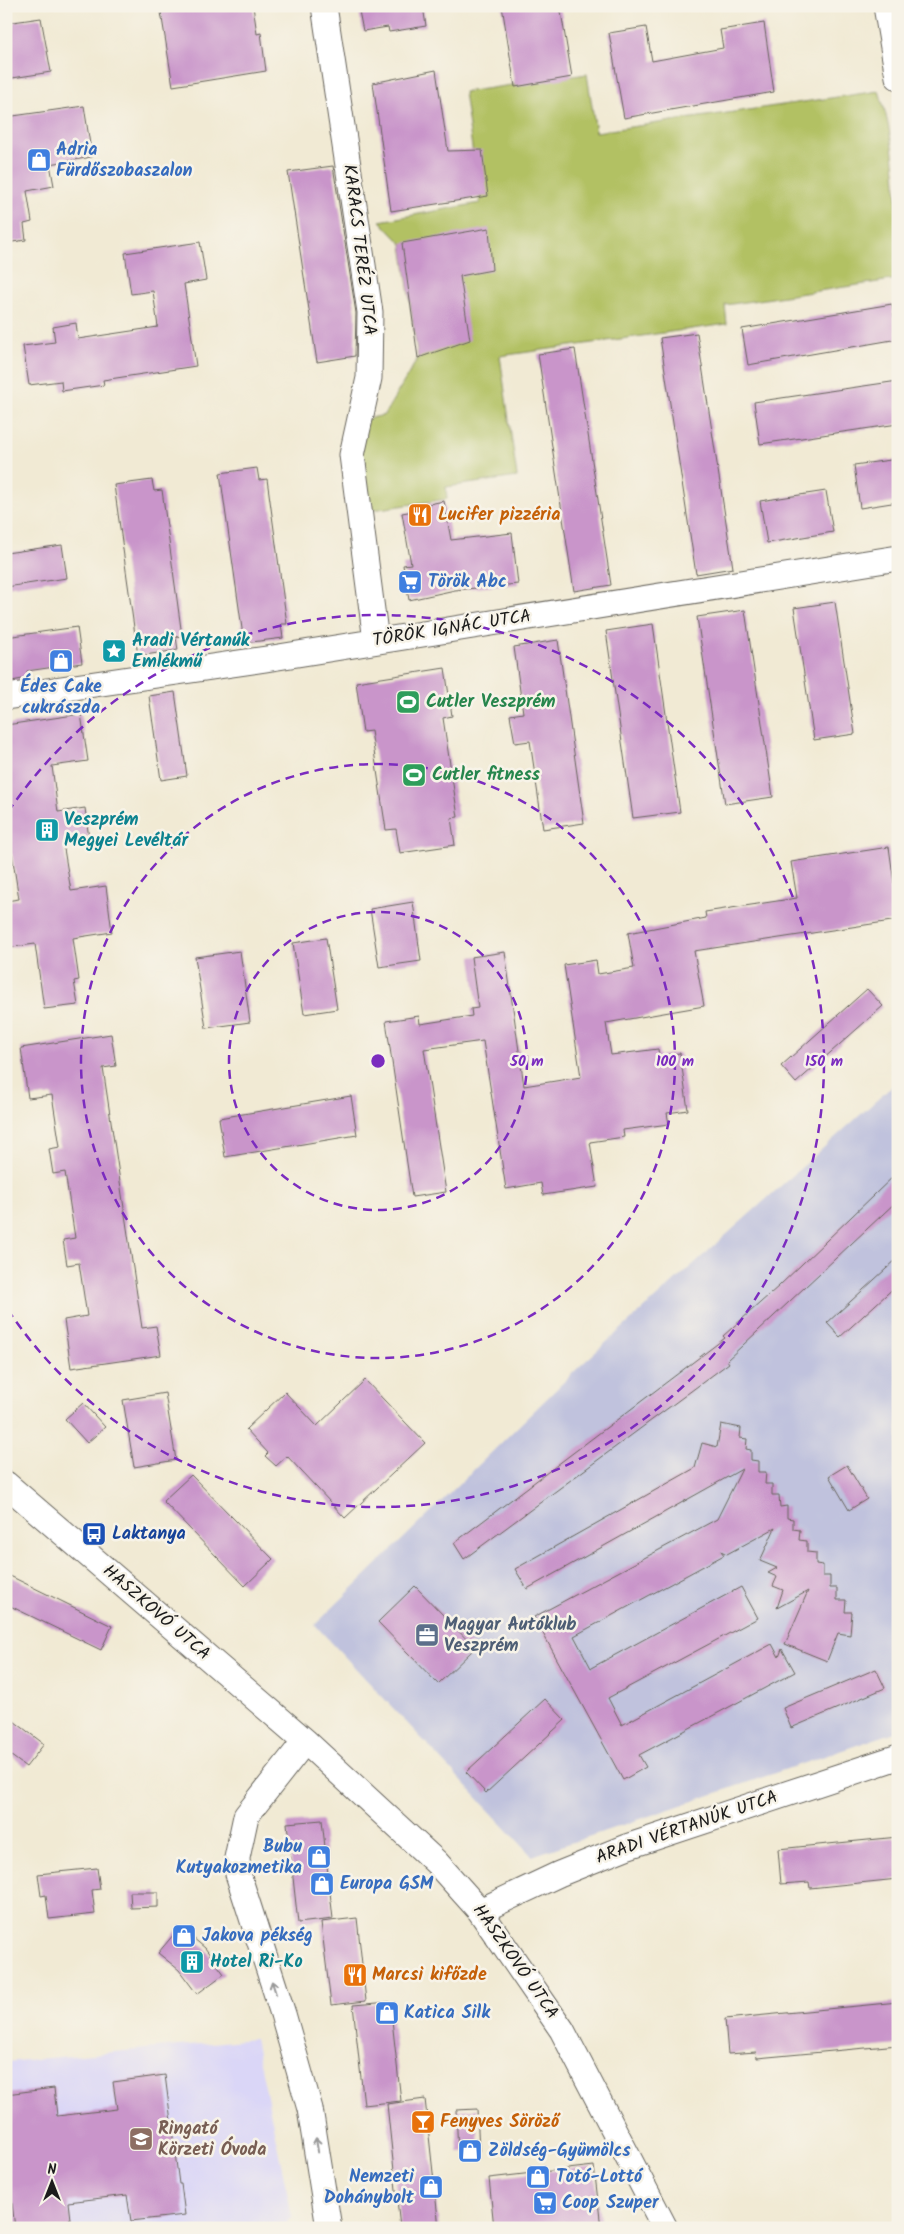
<svg xmlns="http://www.w3.org/2000/svg" width="904" height="2234" viewBox="0 0 904 2234" font-family="Kalam,sans-serif">
  <style>
    .built { fill: #dad6f7 }
    .industrial { fill: #c0c2dd }
    .green { fill: #b2c164; stroke: #676e40 }
    .building { fill: #c995ca }
    .lines { fill: none; stroke-linecap: round; stroke-linejoin: round }
    .minor-casing { stroke: #67645c; stroke-width: 27 }
    .minor { stroke: #fff; stroke-width: 25 }
    .oneway { stroke: #999 }
    .ring { fill: none; stroke: #7b2cbf; stroke-width: 2.5; stroke-dasharray: 9 6 }
    .labels { text-anchor: middle; dominant-baseline: central; stroke-width: 5; stroke-linejoin: round; paint-order: stroke }
    .shop-label { font-size: 18px; font-weight: bold; fill: #366cbe; stroke: #f7f3e8; text-anchor: start }
    .street-label { font-size: 18px; fill: #1c1c1c; stroke: #f7f3e8 }
    .food-label { font-size: 18px; font-weight: bold; fill: #c56008; stroke: #f7f3e8; text-anchor: start }
    .culture-label { font-size: 18px; font-weight: bold; fill: #0d838f; stroke: #f7f3e8; text-anchor: start }
    .leisure-label { font-size: 18px; font-weight: bold; fill: #27864d; stroke: #f7f3e8; text-anchor: start }
    .transit-label { font-size: 18px; font-weight: bold; fill: #164399; stroke: #f7f3e8; text-anchor: start }
    .service-label { font-size: 18px; font-weight: bold; fill: #4e5e75; stroke: #f7f3e8; text-anchor: start }
    .education-label { font-size: 18px; font-weight: bold; fill: #785e54; stroke: #f7f3e8; text-anchor: start }
    .centre { fill: #7b2cbf; stroke: #f7f3e8; stroke-width: 2.5 }
    .ring-label { font-size: 15px; text-anchor: middle; font-weight: bold; fill: #7b2cbf; stroke: #f7f3e8; stroke-width: 5; stroke-linejoin: round; paint-order: stroke }
  </style>
  <rect width="100%" height="100%" fill="#f7f3e8"/>
  <filter id="ink" filterUnits="userSpaceOnUse"><feTurbulence type="fractalNoise" baseFrequency=".02" numOctaves="2"/><feDisplacementMap in="SourceGraphic" scale="10" xChannelSelector="R" yChannelSelector="G"/><feConvolveMatrix kernelMatrix="1 2 1 2 8 2 1 2 1" color-interpolation-filters="sRGB"/></filter>
  <filter id="wash" filterUnits="userSpaceOnUse"><feTurbulence type="fractalNoise" baseFrequency=".0096" numOctaves="4" result="noise"/><feDisplacementMap in="SourceGraphic" scale="20" xChannelSelector="R" yChannelSelector="G"/><feGaussianBlur stdDeviation="1.12" result="paint"/><feColorMatrix in="noise" values="0 0 0 0 0 0 0 0 0 0 0 0 0 0 0 0 0 1.4 0 .05"/><feComposite in="paint" operator="in"/></filter>
  <g filter="url(#wash)">
    <rect width="100%" height="100%" fill="#f1ead4"/>
    <path class="built" d="M255,2039L292,2216L283,2228H6V2062Z"/>
    <path class="industrial" d="M898,1081V1731L532,1856L315,1625L580,1366Z"/>
    <path class="green" d="M587,74L596,132L879,91C899,151 898,216 898,279L725,305L727,324L500,356L517,477L446,487L447,499L359,512L358,421L384,415L418,358L402,244L380,221L480,203L464,92Z"/>
    <g id="blocks">
      <path class="building" d="M160,6H253L257,34L261,33L266,71L173,86Z
        M358,6H423L426,26L389,32L388,27L363,31Z
        M502,6H560L572,77L515,87Z
        M41,18L51,72L6,79V23Z
        M764,23L774,92L624,118L609,33L646,27L652,61L723,48L720,30Z
        M436,70L448,151L482,150L488,196L391,211L373,83Z
        M84,106L92,157L50,164L54,186L27,191L32,222L24,224L26,240L6,243V117Z
        M333,166L356,313L355,356L317,362L288,172Z
        M489,228L492,270L460,276L470,340L418,358L402,243Z
        M200,242L206,280L184,284L196,366L103,380L104,385L62,391L61,381L29,385L23,346L55,342L53,327L76,323L78,339L158,327L153,291L131,294L125,253Z
        M892,304L898,339L748,365L742,329Z
        M697,333L733,568L696,574L660,338Z
        M575,349L611,585L574,591L538,354Z
        M898,381V424L760,444L754,402Z
        M898,459V502L860,508L854,465Z
        M257,468L259,480L267,479L287,624H281L283,638L244,643L220,473Z
        M152,480L154,491L162,490L182,636L176,637L178,650L138,656L114,485Z
        M826,491L833,532L767,543L760,501Z
        M444,501L451,540L512,533L518,584L455,590L409,600L403,565L411,564L402,513L425,509L424,505Z
        M62,545L67,578L6,587V553Z
        M835,602L855,734L814,740L794,608Z
        M745,610L773,797L725,804L697,617Z
        M653,624L680,812L633,818L606,631Z
        M77,627L82,663L27,671L28,678L6,682V637Z
        M558,640L584,823L543,829L530,741L515,743L510,715L523,713L514,647Z
        M445,668L452,716L443,718L458,817L451,818L455,845L400,853L396,829L386,830L371,731L363,732L356,682Z
        M175,692L187,776L161,780L149,696Z
        M81,714L88,761L52,766L58,812L85,808L89,839L63,843L71,891L106,886L112,932L73,938L79,980L74,981L78,1005L44,1009L35,944L6,948V901L19,899L12,854L6,855V725Z
        M889,847L894,883L898,882V920L694,951L704,1006L606,1023L611,1055L658,1049L659,1056L680,1053L688,1110L667,1113L669,1124L623,1130L624,1137L590,1142L597,1187L543,1195L541,1183L506,1189L483,1041L424,1049L446,1192L412,1197L386,1021L419,1016L420,1024L472,1016L471,1009L478,1008L471,957L505,952L524,1086L581,1077L564,965L596,960L598,974L634,968L628,933L706,918L705,912L797,898L791,862Z
        M413,902L421,961L379,967L370,909Z
        M326,938L337,1009L304,1014L293,943Z
        M240,951L250,1022L206,1028L195,957Z
        M867,989L883,1006L796,1083L781,1066Z
        M111,1034L116,1066L103,1068L142,1328L156,1326L161,1355L71,1368L64,1320L87,1316L79,1263L67,1265L63,1240L75,1238L65,1172L53,1174L49,1149L60,1147L52,1095L28,1098L21,1048Z
        M351,1096L357,1135L225,1157L219,1118Z
        M898,1172V1200L727,1360L729,1363L464,1559L454,1543L725,1338L723,1336L779,1286Z
        M898,1258V1284L840,1337L827,1323Z
        M365,1380L425,1443L345,1518L287,1456L276,1466L265,1456L268,1453L246,1429L285,1392L317,1426Z
        M165,1393L176,1460L134,1467L123,1400Z
        M83,1403L105,1427L87,1443L65,1419Z
        M721,1424L741,1428L740,1438L747,1439L746,1449L751,1450V1460L758,1461V1472H766L765,1484H772V1495H779L780,1507L787,1506V1518L793,1519V1529L800,1530L799,1540L807,1541V1552L816,1553V1564L823,1565V1576H830V1588H837V1600H846L845,1612H852L850,1635L838,1633L827,1661L785,1644L808,1591L777,1608L783,1590L773,1586L777,1577L768,1573L777,1568L760,1561L775,1528L727,1554L721,1551L724,1555L574,1636L591,1668L741,1587L758,1618L608,1698L622,1725L772,1644L779,1657L782,1649L795,1672L639,1755L646,1767L623,1780L534,1617L717,1519L742,1469L527,1589L515,1569L695,1468L702,1443L717,1447Z
        M847,1465L867,1499L849,1510L829,1476Z
        M191,1475L273,1559L245,1586L163,1501Z
        M6,1574L112,1626L101,1650L6,1604Z
        M415,1586L475,1648L438,1684L378,1622Z
        M876,1669L885,1688L791,1728L783,1708Z
        M545,1699L565,1720L486,1793L466,1772Z
        M6,1715L44,1744L26,1767L6,1752Z
        M322,1820L333,1919L298,1923L287,1823Z
        M898,1837V1879L810,1888L809,1882L781,1884L778,1849Z
        M97,1868L100,1889L92,1890L95,1914L49,1919L46,1895L41,1896L38,1874Z
        M130,1892H158V1907L131,1908Z
        M357,1918L366,2001L331,2005L321,1922Z
        M180,1927L205,1948L224,1974L197,1994L179,1970L158,1953Z
        M390,2002L401,2101L364,2105L353,2005Z
        M898,2002V2045L757,2058L756,2052L728,2054L725,2019Z
        M165,2075L179,2184H181L185,2215L131,2221L127,2195L68,2202L71,2228H15L6,2153V2094L54,2088L57,2116L117,2109L113,2082Z
        M425,2099L439,2228H400L387,2104Z
        M477,2109L479,2151L458,2152L456,2110Z
        M594,2166L601,2228H494L489,2178Z"/>
    </g>
  </g>
  <g filter="url(#ink)">
    <use href="#blocks" fill-opacity="0" stroke="#67645c" stroke-width="1"/>
    <g class="lines">
      <defs>
        <path id="minor" d="M324,6L370,312L369,378L352,455L376,641
          M886,6L898,77
          M6,697L266,659L898,558
          M6,1484L305,1741L437,1863L480,1911L562,2030L665,2228
          M305,1741L246,1816L237,1858L238,1874L283,2014L310,2109L329,2228
          M480,1911L559,1874L626,1847L898,1757"/>
      </defs>
      <use href="#minor" class="minor-casing"/>
      <use href="#minor" class="minor"/>
    </g>
    <defs><path id="oneway-shaft" d="M-6 0H5M1.5-3L5.5 0L1.5 3" fill="none" stroke-width="1.6" stroke-linecap="round" stroke-linejoin="round" transform="scale(1.25)"/></defs>
    <g class="oneway">
      <use href="#oneway-shaft" transform="translate(274 1988) rotate(-108)"/>
      <use href="#oneway-shaft" transform="translate(317 2145) rotate(-99)"/>
    </g>
  </g>
  <g class="ring">
    <circle cx="378" cy="1061" r="149"/>
    <circle cx="378" cy="1061" r="297"/>
    <path d="M8 812A446 446 0 1 1 8 1310"/>
  </g>
  <defs>
    <symbol id="shop-square" viewBox="-11 -11 22 22"><rect x="-9" y="-9" width="18" height="18" rx="4" fill="#3f7fe0" stroke="#f7f3e8"/><path d="M-5-2.5h2.3a2.7 3.5 0 0 1 5.4 0H5L5.5 6h-11ZM-1.5-2.5h3a1.5 2.3 0 0 0-3 0Z" fill="#fff"/></symbol>
    <symbol id="restaurant-square" viewBox="-11 -11 22 22"><rect x="-9" y="-9" width="18" height="18" rx="4" fill="#e8710a" stroke="#f7f3e8"/><path d="M-5-6h1v4h1v-4h1v4h1v-4h1v5L-1.5 .5V6h-2V.5L-5-1ZM5-6V6H3V1.5H1.5Q1.5-4 5-6Z" fill="#fff"/></symbol>
    <symbol id="supermarket-square" viewBox="-11 -11 22 22"><rect x="-9" y="-9" width="18" height="18" rx="4" fill="#3f7fe0" stroke="#f7f3e8"/><path d="M-6-5.5h2.5l.6 2H6L4.5 2H-2.5L-4.4-4H-6ZM-1.5 3.2a1.3 1.3 0 1 0 .1 0ZM3 3.2a1.3 1.3 0 1 0 .1 0Z" fill="#fff"/></symbol>
    <symbol id="sight-square" viewBox="-11 -11 22 22"><rect x="-9" y="-9" width="18" height="18" rx="4" fill="#0f9aa8" stroke="#f7f3e8"/><path d="M0-6L1.8-2.2L6-1.7L2.9 1.2L3.7 5.4L0 3.3L-3.7 5.4L-2.9 1.2L-6-1.7L-1.8-2.2Z" fill="#fff"/></symbol>
    <symbol id="stadium-square" viewBox="-11 -11 22 22"><rect x="-9" y="-9" width="18" height="18" rx="4" fill="#2e9e5b" stroke="#f7f3e8"/><path d="M0-5a6.5 5 0 1 0 0 10a6.5 5 0 1 0 0-10ZM-3.5-1.8h7v3.6h-7Z" fill="#fff"/></symbol>
    <symbol id="building-square" viewBox="-11 -11 22 22"><rect x="-9" y="-9" width="18" height="18" rx="4" fill="#0f9aa8" stroke="#f7f3e8"/><path d="M-4-6H4V6H1V3H-1V6H-4ZM-2.5-4.3h1.7v1.8h-1.7ZM.8-4.3h1.7v1.8H.8ZM-2.5-1h1.7V.8h-1.7ZM.8-1h1.7V.8H.8Z" fill="#fff"/></symbol>
    <symbol id="bus-square" viewBox="-11 -11 22 22"><rect x="-9" y="-9" width="18" height="18" rx="4" fill="#1a4fb4" stroke="#f7f3e8"/><path d="M-5-6H5V4H4V6H2V4H-2V6H-4V4H-5ZM-3.5-4V0h7V-4ZM-3.5 1.2v1.5H-2V1.2ZM2 1.2v1.5H3.5V1.2Z" fill="#fff"/></symbol>
    <symbol id="office-square" viewBox="-11 -11 22 22"><rect x="-9" y="-9" width="18" height="18" rx="4" fill="#5c6f8a" stroke="#f7f3e8"/><path d="M-6-3h4V-5.5h4V-3h4V5H-6ZM-1-4.5V-3h2v-1.5ZM-6 0V1H6V0Z" fill="#fff"/></symbol>
    <symbol id="bar-square" viewBox="-11 -11 22 22"><rect x="-9" y="-9" width="18" height="18" rx="4" fill="#e8710a" stroke="#f7f3e8"/><path d="M-6-5H6L.8 .8V4.5H3.5V6h-7V4.5H-.8V.8Z" fill="#fff"/></symbol>
    <symbol id="school-square" viewBox="-11 -11 22 22"><rect x="-9" y="-9" width="18" height="18" rx="4" fill="#8d6e63" stroke="#f7f3e8"/><path d="M0-5L7-2L0 1L-7-2ZM-4 1L0 2.5L4 1V4Q0 6-4 4Z" fill="#fff"/></symbol>
  </defs>
  <g fill-rule="evenodd">
    <use href="#shop-square" x="25" y="146" width="28" height="28"/>
    <use href="#restaurant-square" x="406" y="501" width="28" height="28"/>
    <use href="#supermarket-square" x="396" y="568" width="28" height="28"/>
    <use href="#sight-square" x="100" y="637" width="28" height="28"/>
    <use href="#shop-square" x="47" y="647" width="28" height="28"/>
    <use href="#stadium-square" x="394" y="688" width="28" height="28"/>
    <use href="#stadium-square" x="400" y="761" width="28" height="28"/>
    <use href="#building-square" x="33" y="816" width="28" height="28"/>
    <use href="#bus-square" x="80" y="1520" width="28" height="28"/>
    <use href="#office-square" x="413" y="1621" width="28" height="28"/>
    <use href="#shop-square" x="305" y="1843" width="28" height="28"/>
    <use href="#shop-square" x="308" y="1870" width="28" height="28"/>
    <use href="#shop-square" x="170" y="1922" width="28" height="28"/>
    <use href="#building-square" x="178" y="1948" width="28" height="28"/>
    <use href="#restaurant-square" x="341" y="1961" width="28" height="28"/>
    <use href="#shop-square" x="373" y="1999" width="28" height="28"/>
    <use href="#bar-square" x="409" y="2108" width="28" height="28"/>
    <use href="#school-square" x="127" y="2125" width="28" height="28"/>
    <use href="#shop-square" x="456" y="2137" width="28" height="28"/>
    <use href="#shop-square" x="524" y="2163" width="28" height="28"/>
    <use href="#shop-square" x="417" y="2173" width="28" height="28"/>
    <use href="#supermarket-square" x="531" y="2189" width="28" height="28"/>
  </g>
  <g class="labels">
    <g class="shop-label">
      <text x="56" y="150">Adria<tspan x="56" dy="21">Fürdőszobaszalon</tspan></text>
      <text x="428" y="582">Török Abc</text>
      <text x="61" y="687" text-anchor="middle">Édes Cake<tspan x="61" dy="21">cukrászda</tspan></text>
      <text x="302" y="1847" text-anchor="end">Bubu<tspan x="302" dy="21">Kutyakozmetika</tspan></text>
      <text x="340" y="1884">Europa GSM</text>
      <text x="202" y="1936">Jakova pékség</text>
      <text x="404" y="2013">Katica Silk</text>
      <text x="488" y="2151">Zöldség-Gyümölcs</text>
      <text x="414" y="2177" text-anchor="end">Nemzeti<tspan x="414" dy="21">Dohánybolt</tspan></text>
      <text x="556" y="2177">Totó-Lottó</text>
      <text x="562" y="2203">Coop Szuper</text>
    </g>
    <g class="street-label">
      <text transform="translate(359 250) rotate(83)">KARACS TERÉZ UTCA</text>
      <text transform="translate(452 629) rotate(-9)">TÖRÖK IGNÁC UTCA</text>
      <text transform="translate(156 1613) rotate(41)">HASZKOVÓ UTCA</text>
      <text transform="translate(687 1828) rotate(-19)">ARADI VÉRTANÚK UTCA</text>
      <text transform="translate(515 1962) rotate(55)">HASZKOVÓ UTCA</text>
    </g>
    <g class="food-label">
      <text x="438" y="515">Lucifer pizzéria</text>
      <text x="372" y="1975">Marcsi kifőzde</text>
      <text x="440" y="2122">Fenyves Söröző</text>
    </g>
    <g class="culture-label">
      <text x="132" y="641">Aradi Vértanúk<tspan x="132" dy="21">Emlékmű</tspan></text>
      <text x="64" y="820">Veszprém<tspan x="64" dy="21">Megyei Levéltár</tspan></text>
      <text x="210" y="1962">Hotel Ri-Ko</text>
    </g>
    <g class="leisure-label">
      <text x="426" y="702">Cutler Veszprém</text>
      <text x="432" y="775">Cutler fitness</text>
    </g>
    <g class="transit-label">
      <text x="112" y="1534">Laktanya</text>
    </g>
    <g class="service-label">
      <text x="444" y="1625">Magyar Autóklub<tspan x="444" dy="21">Veszprém</tspan></text>
    </g>
    <g class="education-label">
      <text x="158" y="2129">Ringató<tspan x="158" dy="21">Körzeti Óvoda</tspan></text>
    </g>
  </g>
  <circle cx="378" cy="1061" r="8" class="centre"/>
  <g class="ring-label">
    <text x="527" y="1066">50 m</text>
    <text x="675" y="1066">100 m</text>
    <text x="824" y="1066">150 m</text>
  </g>
  <rect width="904" height="2234" fill="none" stroke="#f7f3e8" stroke-width="25"/>
  <g transform="translate(52 2182)" stroke="#f7f3e8" stroke-width="4" paint-order="stroke">
  <path d="M0-4L9 19L0 12L-9 19Z" fill="#1c1c1c"/>
  <text y="-8" font-size="14" font-weight="bold" text-anchor="middle" fill="#1c1c1c">N</text>
  </g>
</svg>
